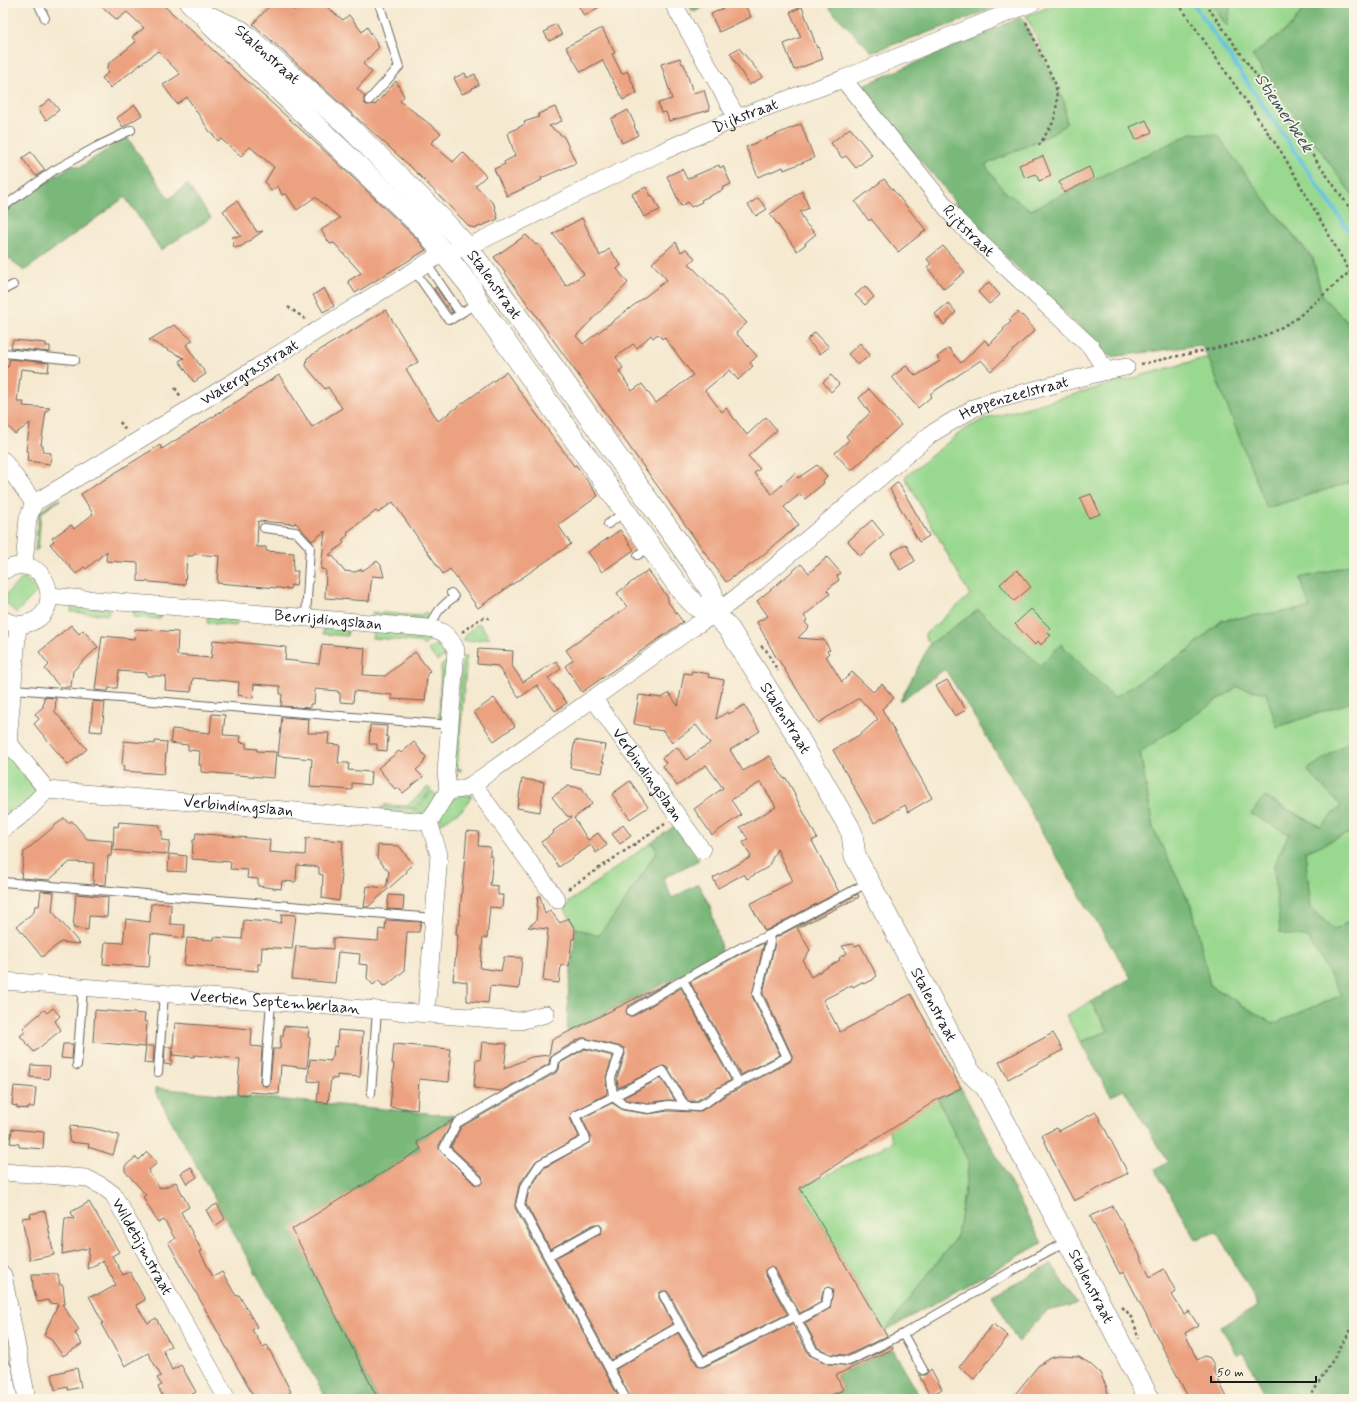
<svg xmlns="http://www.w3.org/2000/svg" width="1357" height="1402" viewBox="0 0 1357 1402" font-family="Mynerve,sans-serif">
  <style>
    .green { fill: #99d88f; stroke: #5a7a56 }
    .forest { fill: #7ab87a; stroke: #4b6a4b }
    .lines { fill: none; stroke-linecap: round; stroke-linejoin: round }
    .stream { stroke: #63c2e1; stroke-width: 4 }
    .building { fill: #eca280; fill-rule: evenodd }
    .service-casing { stroke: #68645b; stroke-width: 10 }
    .minor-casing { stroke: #68645b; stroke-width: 18 }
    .tertiary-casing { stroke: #68645b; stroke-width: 22 }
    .path { stroke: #68645b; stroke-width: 2.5; stroke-dasharray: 3 3; stroke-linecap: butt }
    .service { stroke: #fff; stroke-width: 8 }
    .minor { stroke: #fff; stroke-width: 17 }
    .tertiary { stroke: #fff; stroke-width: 21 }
    .labels { text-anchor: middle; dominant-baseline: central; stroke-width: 3.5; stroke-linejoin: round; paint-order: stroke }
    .street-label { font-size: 16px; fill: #1c1c1c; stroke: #fcf5e5 }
    .water-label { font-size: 17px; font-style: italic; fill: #355661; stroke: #fcf5e5 }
  </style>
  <rect width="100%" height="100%" fill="#fcf5e5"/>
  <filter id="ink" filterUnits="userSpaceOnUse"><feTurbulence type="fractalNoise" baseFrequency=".025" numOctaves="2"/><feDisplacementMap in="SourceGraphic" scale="8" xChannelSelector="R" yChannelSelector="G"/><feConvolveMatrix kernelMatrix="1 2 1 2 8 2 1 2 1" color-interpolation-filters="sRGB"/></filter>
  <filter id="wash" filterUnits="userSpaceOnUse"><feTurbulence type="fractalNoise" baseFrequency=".012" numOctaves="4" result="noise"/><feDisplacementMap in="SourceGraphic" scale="16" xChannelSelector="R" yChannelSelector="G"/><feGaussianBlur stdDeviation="0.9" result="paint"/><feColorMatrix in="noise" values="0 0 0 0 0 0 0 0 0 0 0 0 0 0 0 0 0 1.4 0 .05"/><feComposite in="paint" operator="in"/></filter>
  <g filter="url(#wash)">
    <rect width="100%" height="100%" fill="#f5e9d0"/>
    <path class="green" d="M1059,3H1211L1227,26L1231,3H1307L1292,25L1252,56L1354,197V329L1322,296L1313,258L1264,199L1192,133L1031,210L1004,191L985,165L1052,134L1066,124L1065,104L1039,53L1043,51L1026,16Z
      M1208,357L1267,508L1354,481V563L1326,572L1300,578L1310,608L1222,620L1189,650L1114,698L1061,645L1040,665L978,610L930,644L924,635L970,595L905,477L962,431L982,420Z
      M60,499V500L41,513L38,549L35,551L39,512Z
      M24,577L38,591L16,613L3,599V597Z
      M72,604L109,609L108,615L71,612Z
      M134,610L160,613V619L133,617Z
      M372,612L419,616L426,612L429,617L428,621L372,615Z
      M208,616L237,620L236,626L207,623Z
      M324,623L348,629L347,636L323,634Z
      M479,623L490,638L469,641H463L468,632Z
      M374,629L433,637L424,646L420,642L372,638Z
      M439,642L447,650V654L437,661L428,650Z
      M463,656H467L457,769H461V771L451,770Z
      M445,663H447L445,720L439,722L441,666Z
      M1237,687L1267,693L1277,727L1354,701V738L1308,770L1341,806L1321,827L1265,797L1289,834L1274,865L1308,938L1342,995L1273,1024L1210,985L1193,910L1153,828L1140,751Z
      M3,754L10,755L37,779L36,797L3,819Z
      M428,787L431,790L415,808L384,805L407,806Z
      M432,791L436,795V799L424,814L381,811V807L417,809Z
      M464,795L472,796L463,809L439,825C440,810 449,798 464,795Z
      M1354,831V919L1334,930L1311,908L1305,852Z
      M652,842L657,851L623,904L598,937L576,928L564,908L570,901Z
      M1091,1002L1108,1031L1080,1042L1066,1015Z
      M938,1099L969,1163L957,1236L885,1331L800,1188L893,1142L885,1118Z
      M3,1294L12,1365C0,1357 3,1309 3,1294Z"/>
    <path class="forest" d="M688,3H712L693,12Z
      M824,3H1005L961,21L872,52Z
      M1211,3H1231L1227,26Z
      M1307,3H1354V197L1252,56L1292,25Z
      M1022,17L1065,104L1066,124L1052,134L985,165L1004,191L1031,210L1192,133L1217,135L1264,199L1313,260L1322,296L1354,329V481L1267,508L1208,357L1201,345L1110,357L967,219L941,184L872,105L865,93L864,85Z
      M127,137L169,199L187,184L211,218L161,250L125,197L24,271L3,253V211L72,165L80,167Z
      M1354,563V701L1277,727L1266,693L1237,687L1140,752L1153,828L1193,910L1210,985L1273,1024L1342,995L1308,938L1280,933L1274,865L1289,834L1251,814L1264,797L1321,827L1341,806L1307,770L1354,738V831L1305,852L1311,908L1334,930L1354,919V1399H1268L1244,1353L1237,1354L1221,1327L1258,1305L1217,1232L1196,1239L1155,1170L1168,1162L1124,1090L1111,1096L1080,1042L1108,1031L1091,1002L1131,978L1046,840L1019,790L945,669L900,701L930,644L978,610L1040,665L1061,644L1114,698L1189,650L1222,620L1310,608L1300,578L1326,572Z
      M676,825L699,860L663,878L672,898L698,884L710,906L722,952L680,976L567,1032L568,997L576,928L598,936L623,904L657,852L652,842Z
      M156,1088L458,1116L417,1142L421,1149L293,1229L378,1399H327L288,1331L156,1093Z
      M961,1088L1042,1243L885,1331L957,1236L969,1163L938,1099Z
      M1052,1264L1077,1304L1047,1311L1018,1342L992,1295Z
      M893,1349L921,1399H822L843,1390L836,1375Z"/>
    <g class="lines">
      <path class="stream" d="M1193,3L1354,238"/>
    </g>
    <g id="blocks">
      <path class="building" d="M98,3H161L329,155L417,239L426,250L355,293L348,281L361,273L334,243L330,244L321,230L340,218L315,197L297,210L286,194L282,195L278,186L271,191L265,182L274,167L250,147L241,156L221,139L218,141L211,132H210L187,97L177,104L163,85L180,74L158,51L110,88L102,78L109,72L106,68L109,66L108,64L136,42L132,37L144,28L127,12L117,20Z
        M272,3H286L293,10L306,3H324L329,9L343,20L349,15L362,32L367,27L379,47L363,64L372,72L357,89L365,96L364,99L365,104L368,105L373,104L375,105L396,81L404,96L400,101L441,133L431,143L453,162L463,152L486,176L475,186L494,204L498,219L476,228L470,227L411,167L253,24Z
        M577,3H606L584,16Z
        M734,3H744L751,17L719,32L711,14Z
        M802,7L817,48L818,47L823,59L794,70L784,44L801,37L790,12Z
        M556,24L562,35L549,41L544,32L548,30L547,29Z
        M602,28L615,53L612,54L622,74L627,71L637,93L623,100L602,60L581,72L566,47Z
        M739,48L763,77L749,85L730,53Z
        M680,58L682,64H684L693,93L704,90L710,110L669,121L666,112L661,113L658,103L672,99L661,64Z
        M465,73L467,78L475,74L479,85L472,88V90L462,94L454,78Z
        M50,99L59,110L46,120L38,109Z
        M135,105L142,115L123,127L117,118Z
        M555,107L562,121L549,126L564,137L576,163L541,178L542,180L507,196L494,169L505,164L504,162L515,156L508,133L525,124L524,122L539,117L538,114Z
        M628,110L635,125L634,126L638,135L622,143L611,119Z
        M1146,120L1152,132L1136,140L1130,127Z
        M801,124L814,158L784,170L783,167L758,177L746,147Z
        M850,128L872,155L856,168L846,156L842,158L831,143Z
        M31,152L45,170L36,176L22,158Z
        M1043,156L1051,176L1039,181L1036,174L1025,178L1019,165Z
        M719,165L720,168L723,166L731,184L722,188L723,190L701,200L702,202L691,207L688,202L681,206L667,176L682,169L687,179Z
        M1089,167L1094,178L1064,193L1059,182Z
        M884,179L926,230L898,252L871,219L869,221L855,202Z
        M646,187L651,196L652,195L660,210L644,217L632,194Z
        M802,191L809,208L800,212L806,224L816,234L805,243L806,244L797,251L770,214Z
        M758,198L767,209L756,216L748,205Z
        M237,201L257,232L263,231L242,246L234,248L232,237L241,236L223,211Z
        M582,218L600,256L609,249L621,265L617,269L628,283L576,336L583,344L667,280L652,263L676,242L681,252L686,249L695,258L689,264L747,323L736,333L757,356L750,363L753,366L738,380L730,370L705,390L722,412L726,408L747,435L766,417L777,430L748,456L760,469L754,473L772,494L795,473L798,478L817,465L827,476L823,481L824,483L805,499L800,494L784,507L799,525L753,563L726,582L494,257L526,235L536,245L538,244L566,286L584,274L553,234ZM658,334L662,339L664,337L693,375L656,403L642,384L632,391L619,371L623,368L616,357L633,344L637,348L651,335L653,338Z
        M943,246L965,272L944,289L927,267L931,264L927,259Z
        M989,282L1000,295L989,304L978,292Z
        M865,286L874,297L865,305L855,295Z
        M436,287L453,312L451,313L434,289Z
        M324,288L334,306L323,312L313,295Z
        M948,303L956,312L944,325L935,314Z
        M386,310L418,362L406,369L438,421L506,372L574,466L576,465L598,496L558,525L571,544L478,608L450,569L443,574L393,502L378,513L376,511L347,532L348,535L342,540L344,543L329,555L333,556L344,571L355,572L362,569V571L377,561L381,565L384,577L372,576L369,601L325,598L326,570L321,569L325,531L312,541L295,522V524L258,521L257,547H266V551L294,553L293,571H298L296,586L291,585L290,589L217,583L219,556L194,554L193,556H187L185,585L138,581V563L106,561L107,551L86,569L84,567L76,574L50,544L54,541L52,538L71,525L74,529L93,514L81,494L160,445L162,449L279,375L312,427L342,408L328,387L325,389L306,366L307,358Z
        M1018,312L1021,316L1022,315L1035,330L991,371L981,360L930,394L932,396L918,408L892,377L906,366L916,376L940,361L937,357L949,348L961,363L985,340L989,345L1004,330L1003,329L1011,322L1009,320Z
        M174,325L193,340L186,345L206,374L194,382L179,361L184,358L149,340Z
        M815,332L829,347L820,354L807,340Z
        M13,340L46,343V346H50V352L11,348Z
        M860,343L870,355L858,365L848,354Z
        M10,359L49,363L48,372L21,369L17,402H24L23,406L50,408L46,411L41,445L43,446V452L51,453L50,464L27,461L28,452L26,451L30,423L15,434L8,426L3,425V367H8Z
        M831,375L839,384L831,392L823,382Z
        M869,389L901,425L851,471L835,453L849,440L846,436L870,413L859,398Z
        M898,482L929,536L919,542L890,489Z
        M1091,494L1100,514L1089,518L1080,498Z
        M872,520L884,535L860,556L848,541Z
        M620,530L634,550L602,572L588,552Z
        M906,544L915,561L900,570L891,553Z
        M827,557L841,573L837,576L839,580L827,590L830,594L804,616L807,620L805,622L809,627L798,638L824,640L830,650L827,651L829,653L826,656L842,682L852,672L873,692L882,684L894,698L882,709L932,798L908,812L905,805L874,823L833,750L861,734L878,719L859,698L818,723L778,659H777L757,622L768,616L757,601L801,564L809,573Z
        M648,570L668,598V602L683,622L582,692L565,666L573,660L566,650L627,607L617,593Z
        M1017,570L1031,587L1014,601L1000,584Z
        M1031,609L1051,629L1047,633L1051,635L1041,645L1038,641L1035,645L1015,624Z
        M71,625L79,634L83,630L98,647L73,671L71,687H60L45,669L49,665L39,652Z
        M135,629L178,632L177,655L211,658L213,640L286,647L285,660L319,664L322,644L365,648L363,675L385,676L415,652L430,671L427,674L425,701L392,699V695L354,691L353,703L340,702V693H338V691L315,689L314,704H310V708L281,706L282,694H280V686L254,684L253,698L238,695L239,682L193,678L191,692L165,690L166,676H147V673L119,671L117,688H109L108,691H106L95,690L102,636L134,639Z
        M478,649L513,651L512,666L523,682L556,661L561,669L548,678L567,703L555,711L537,685L519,698L498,666L477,664Z
        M692,671L709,674L708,677L724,680L716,719L728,712L729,714L744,705L760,731L730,750L743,771L770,756L784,779L786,778L795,794H794L817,838L812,841L839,892L765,931L750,904L793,881L777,849L768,867L747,879L744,874L718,888L713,878L751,857L743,842L748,839L740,827L776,807L765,789L761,782L731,800L741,815L712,835L694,809L723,788L706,765L677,786L663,766L666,763L662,758L677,747L686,760L710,743L696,725L672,743L664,731L649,729V727L634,724L639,695L662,698L669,693L678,706L684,673L691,674Z
        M947,680L966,710L955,716L936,686Z
        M44,697L56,698L55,712L87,749L68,765L34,724L39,719L35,714L43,707Z
        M494,698L515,726L494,741L474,712Z
        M93,701L105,702L102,732L90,731Z
        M212,714L225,715L223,735L241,736L240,742L246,743V748L257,749V751L276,752L274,778L201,772V765H199L200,751L188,750V745L170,743L172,729L210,733Z
        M282,717L309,719L308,733H329L328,744L340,745L338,763H349L348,770L371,772L370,785L352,783V790L310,787L312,759L278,756Z
        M370,725L387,726L386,736L388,737L387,751L377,750V744H369Z
        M575,740L605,745L602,761L604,762L602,773L570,768Z
        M124,741L155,744V741L167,742L164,774L123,771L124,766L122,765Z
        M414,742L426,757L423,764L416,770L423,777L403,793L397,787L395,789L378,768L399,751L401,753Z
        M522,779L544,782L540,812L517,808Z
        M630,781L648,807L630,819L612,794Z
        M568,786L582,788L592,804L574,818L588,840L598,833L607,845L596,853L591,845L559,867L541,842L554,833L553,831L572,817L567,816L552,797Z
        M64,818L68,823L72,821L87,839L112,841L111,856H108L106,885L93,884L94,863L70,862L49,880L21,878L24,852Z
        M119,822L160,825V830L162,831V840L170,841L168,854L113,850L114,826L118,827Z
        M623,825L631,836L620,844L612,834Z
        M467,831L479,832L478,846L490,847V856L493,857L490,885L498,886V895H503L502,908L490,907L487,938H483L480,968L501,971L504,957L522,958L519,989L490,986L488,1003L467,1001V982L453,980L458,935H456L457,924L459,925Z
        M196,833L270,840L269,852L305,855L306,838L343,841L340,875H342L339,901L322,898L323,875L319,874V867L297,865L296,881L295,882L282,881L281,889L258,886V879L247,878L248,870L230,869L231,862L192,859L193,840H195Z
        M378,845L399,846L413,864L406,870L407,872L368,907H364L367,886L386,888L389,872L377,858Z
        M169,854L187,856L186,872L168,871Z
        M41,891L54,892L52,911L80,944L61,942L42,957L17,926L34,912L35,906H39Z
        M76,894L108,897L107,917L89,916L88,930L73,928Z
        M858,894L859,897L797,928L810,950L803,961L811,977L840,960L839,958L847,953L842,946L853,944L855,946L860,944L877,976L873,979V980L863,984L862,982L853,987L852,985L823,1000L840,1032L911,994L961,1088L938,1099L800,1188L887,1336L848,1355L831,1354L818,1348L805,1323L830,1308L833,1290L829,1287H826L823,1291L821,1301L800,1313L775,1269L770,1267L765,1270V1274L787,1314L704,1355L685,1323L669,1293L667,1291H662L659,1293V1298L673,1324L611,1360L555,1258L600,1234L602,1231V1227L599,1224H594L550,1249L526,1204L529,1190L544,1168L590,1142L591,1137L582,1118L612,1103L623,1110L648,1114L668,1111L699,1112L711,1105L723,1097L790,1062L792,1058V1055L763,993L775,943V938Z
        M389,895L404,896L403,910L387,909Z
        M538,896H540L545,914L550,910L560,923L568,918L575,929L574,939H572L569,966L561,965L559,983L543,981L548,929L528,927L536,921Z
        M155,903L171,904L170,924L185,925L184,938L151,934L149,954H150L149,967L103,964L105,942L123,943L126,919L150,922L151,904H155Z
        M282,914L296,915L292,949L262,947L261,964H258V971L184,965L187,938L214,940V937L242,939L244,920L281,923Z
        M386,920L421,922L419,932H407L404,971L386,986L385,985L383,986L379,980L373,985L367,978L368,965L359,964L360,954L338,952L335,983L292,979L296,946L333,949V938L378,941L379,929L385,930Z
        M764,943L752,996L780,1055L741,1075L690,982L742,953Z
        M671,981L628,1006L626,1011L628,1016H633L681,988L731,1080L696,1101H688L668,1068L663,1066L618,1088L617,1079L625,1054L624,1048L621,1047L585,1038H581L552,1055L550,1057L549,1064L501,1091L474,1088L476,1060H480L482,1042L507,1044L504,1069L531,1057L549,1055L552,1040Z
        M53,1008L60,1016L55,1021L61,1030L34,1052L20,1036L26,1031L23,1028L44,1010L47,1013Z
        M95,1010L145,1014L144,1021L147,1022L145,1047L93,1042Z
        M175,1023L252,1029L251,1046L262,1047L260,1081L262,1085L265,1086H268L270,1082L273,1049H280L281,1035L283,1036L284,1026L309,1028L308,1037L310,1038L307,1068L281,1065L279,1094L249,1092L248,1095L237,1094L240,1059L194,1055V1057L172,1055Z
        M338,1030L363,1032L360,1077L337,1075V1079L331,1078L328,1103L317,1102L319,1082L308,1081L310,1059L331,1061V1058L333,1057L334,1046L337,1047Z
        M1053,1033L1063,1050L1008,1079L999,1062Z
        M63,1044H73L72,1059L61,1058Z
        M394,1044L450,1049L449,1057H451L449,1082L419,1079L417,1110L390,1107L394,1064L392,1063Z
        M146,1046H154L153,1064L144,1063Z
        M165,1047H172L171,1065L164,1064Z
        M585,1049L613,1056L606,1077L607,1094L571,1113L570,1118L579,1137L536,1161L519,1185L515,1204V1208L620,1399H378L292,1229L421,1149L417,1142L454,1119L439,1145V1149L474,1184L480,1185L483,1181L482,1176L451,1147L461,1127L557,1072L559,1070L560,1063Z
        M31,1065L50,1066L49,1079L30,1077Z
        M661,1078L675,1100H667L649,1103L626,1100L623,1098Z
        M14,1086L36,1088L34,1107H29V1109L17,1108V1106L12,1105Z
        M1096,1112L1128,1173L1074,1201L1060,1175L1042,1135L1057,1128L1059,1131Z
        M70,1126L93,1128L119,1135L113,1155L88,1147L89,1144L69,1142Z
        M12,1129L44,1132L43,1149L19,1147V1144L10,1143Z
        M147,1152L157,1163L148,1171L160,1188L162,1187L163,1188L176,1182L189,1207L181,1212L202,1251L200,1252L213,1277L222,1272L236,1296L239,1295L257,1327L252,1330L263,1347L267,1345L291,1392L285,1395L288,1399H255L168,1242L175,1239L164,1220L158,1223L143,1197L146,1195L125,1171V1166L136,1157L139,1160Z
        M191,1167L197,1177L187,1184L181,1173Z
        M89,1202L119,1252L112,1256L123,1275L130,1272L145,1300L136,1305L148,1323L156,1318L171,1346L163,1350L172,1370L181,1365L196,1392L183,1399H164L158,1387L162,1385L157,1378L161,1376L148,1353L125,1366L119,1356L101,1324L103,1323L89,1296L100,1294L116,1285L103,1261L87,1269L89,1248L62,1254L65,1218L74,1219L71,1212Z
        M217,1204L225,1219L215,1226L206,1210Z
        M1113,1206L1141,1257L1140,1258L1150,1277L1164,1269L1176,1292L1172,1295L1184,1314L1189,1311L1198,1325L1185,1333L1197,1360L1205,1356L1210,1358L1214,1365V1372L1228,1399H1189L1124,1272L1120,1274L1090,1216Z
        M45,1211L54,1255L30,1260L22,1218L31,1217L30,1214Z
        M32,1274H58L60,1285H63L65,1304H62L79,1330L75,1333L82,1344L63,1356L50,1338L44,1335L58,1304L49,1303L48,1300L37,1302L33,1287Z
        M792,1324L809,1355L829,1364L851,1366L892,1346L893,1349L836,1375L843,1390L822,1399H631L616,1369L678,1333L697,1365L700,1367H704Z
        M993,1324L1008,1336L974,1379L959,1367Z
        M1059,1356L1079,1357L1089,1363L1100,1373L1107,1388V1391L1111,1399H1011L1038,1366L1051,1358Z
        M77,1368L81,1387L68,1390L67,1387L55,1390L52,1374Z
        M931,1369L942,1389L930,1396L919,1375H925Z"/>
    </g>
  </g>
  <g filter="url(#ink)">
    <use href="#blocks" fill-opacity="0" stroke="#68645b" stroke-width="1"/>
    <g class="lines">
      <defs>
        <path id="service" d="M38,3L45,18
          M369,100L399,67L379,3
          M3,207L53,171L96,147L131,130
          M426,263L458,310L463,312L477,302
          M414,270L448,319H452L463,312
          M3,290L13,285
          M3,353L75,360
          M608,524L625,512
          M264,528L296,532L310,547L306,617
          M638,555L649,546
          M432,628C433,614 443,605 454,597L451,593
          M3,688L212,706
          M219,706L450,725
          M3,882L433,918
          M683,980L740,948L769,935
          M631,1011L683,980L738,1082
          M77,1065L83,987
          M158,1072L164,994
          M265,1081L271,1002
          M371,1093L377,1010
          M478,1180L444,1148L457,1123L554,1067L555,1060L584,1043L620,1052L611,1078L613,1097L663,1071L685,1106
          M548,1256L597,1229
          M795,1316L814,1352L830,1359L849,1361L903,1334L1019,1267L1067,1241
          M797,1321L826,1305L828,1292
          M680,1326L702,1362L795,1316L770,1272
          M903,1334L923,1370
          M609,1367L680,1326L664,1296
          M626,1399L520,1205L524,1188L540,1164L586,1139L575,1116L613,1097L624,1105L649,1109L668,1105L697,1107L708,1101L720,1092L787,1057L757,994L770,942L769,935L869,882"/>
        <g id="minor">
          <path d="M673,3L737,118"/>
          <path id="s1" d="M843,79L958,222L1091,347L1106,371"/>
          <path d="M3,460L34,503"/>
          <path id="s2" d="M34,503L90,470L443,253L467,247L480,241L659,153L737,118L843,79L1032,3"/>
          <path d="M24,566L28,518L34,503"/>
          <path d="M3,571C49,546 68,618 24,624C16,625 9,623 3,619"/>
          <path id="s3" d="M49,596L428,628C443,630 450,636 456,650L446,771L448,791"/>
          <path id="s4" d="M593,698L702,850"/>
          <path d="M8,742L18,625"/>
          <path d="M3,746L8,742L47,790L25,813L3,829"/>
          <path d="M473,784L557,900"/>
          <path id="s5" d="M47,790L429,822"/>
          <path id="s6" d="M3,981L520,1021L546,1014"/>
          <path id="s7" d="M426,1014L439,855L429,822L448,791L463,789L473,784L695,626L715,614L758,581L931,434L974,408L996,400L1106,371L1126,367"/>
          <path id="s8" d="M3,1172L86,1178L102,1186L113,1194L227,1399"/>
          <path d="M3,1275L27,1399"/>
          <path d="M3,1369L9,1399"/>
        </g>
        <g id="tertiary">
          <path id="s9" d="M191,3L205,16L212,26L425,230L471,287L480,306L681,590L696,606L715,614L729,629L795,732L849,827L852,834L855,856L869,882L969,1071L986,1087L1068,1241L1149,1399"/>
          <path id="s10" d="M212,18L241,31L347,125L439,216L467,247L488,275L695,566L712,593L715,614"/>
        </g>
      </defs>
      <use href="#service" class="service-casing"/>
      <use href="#minor" class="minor-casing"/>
      <use href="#tertiary" class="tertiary-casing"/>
      <path class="path" d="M1178,3L1282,153L1350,272L1354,283
        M1205,3L1354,214
        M1026,22L1056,85L1057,103L1054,121L1038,147
        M288,307L304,318L305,321
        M1141,364L1253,340L1273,332L1296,319L1354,268
        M175,388L181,397
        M120,422L126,431
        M462,632L481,618H489
        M761,646L766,650L778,671
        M568,889L665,824
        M1122,1307C1132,1315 1136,1326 1138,1339
        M1309,1399L1354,1325"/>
      <use href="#service" class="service"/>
      <use href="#minor" class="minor"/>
      <use href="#tertiary" class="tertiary"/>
    </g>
  </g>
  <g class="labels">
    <g class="street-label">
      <text stroke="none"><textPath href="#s10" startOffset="67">Stalenstraat</textPath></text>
      <text stroke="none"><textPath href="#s2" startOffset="812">Dijkstraat</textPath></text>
      <text stroke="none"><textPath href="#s1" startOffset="197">Rijtstraat</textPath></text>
      <text stroke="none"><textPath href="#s10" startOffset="391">Stalenstraat</textPath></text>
      <text stroke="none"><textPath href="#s2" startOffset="252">Watergrasstraat</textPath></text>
      <text stroke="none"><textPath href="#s7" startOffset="925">Heppenzeelstraat</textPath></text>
      <text stroke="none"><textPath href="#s3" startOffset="280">Bevrijdingslaan</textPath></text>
      <text stroke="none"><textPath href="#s9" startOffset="937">Stalenstraat</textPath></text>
      <text stroke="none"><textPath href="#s4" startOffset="94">Verbindingslaan</textPath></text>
      <text stroke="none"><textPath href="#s5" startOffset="192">Verbindingslaan</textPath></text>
      <text stroke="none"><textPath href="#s6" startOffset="273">Veertien Septemberlaan</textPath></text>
      <text stroke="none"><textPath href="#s9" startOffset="1261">Stalenstraat</textPath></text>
      <text stroke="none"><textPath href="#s8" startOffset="175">Wildetijmstraat</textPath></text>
      <text stroke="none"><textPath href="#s9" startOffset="1585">Stalenstraat</textPath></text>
    </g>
    <g class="water-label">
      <text transform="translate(1284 113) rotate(56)">Stiemerbeek</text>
    </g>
  </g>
  <rect width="1357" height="1402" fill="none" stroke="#fcf5e5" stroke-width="16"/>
  <path d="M1211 1376v6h105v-6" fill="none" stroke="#1c1c1c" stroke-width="2"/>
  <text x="1217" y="1376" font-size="12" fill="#1c1c1c" stroke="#fcf5e5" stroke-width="3" paint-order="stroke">50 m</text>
</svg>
